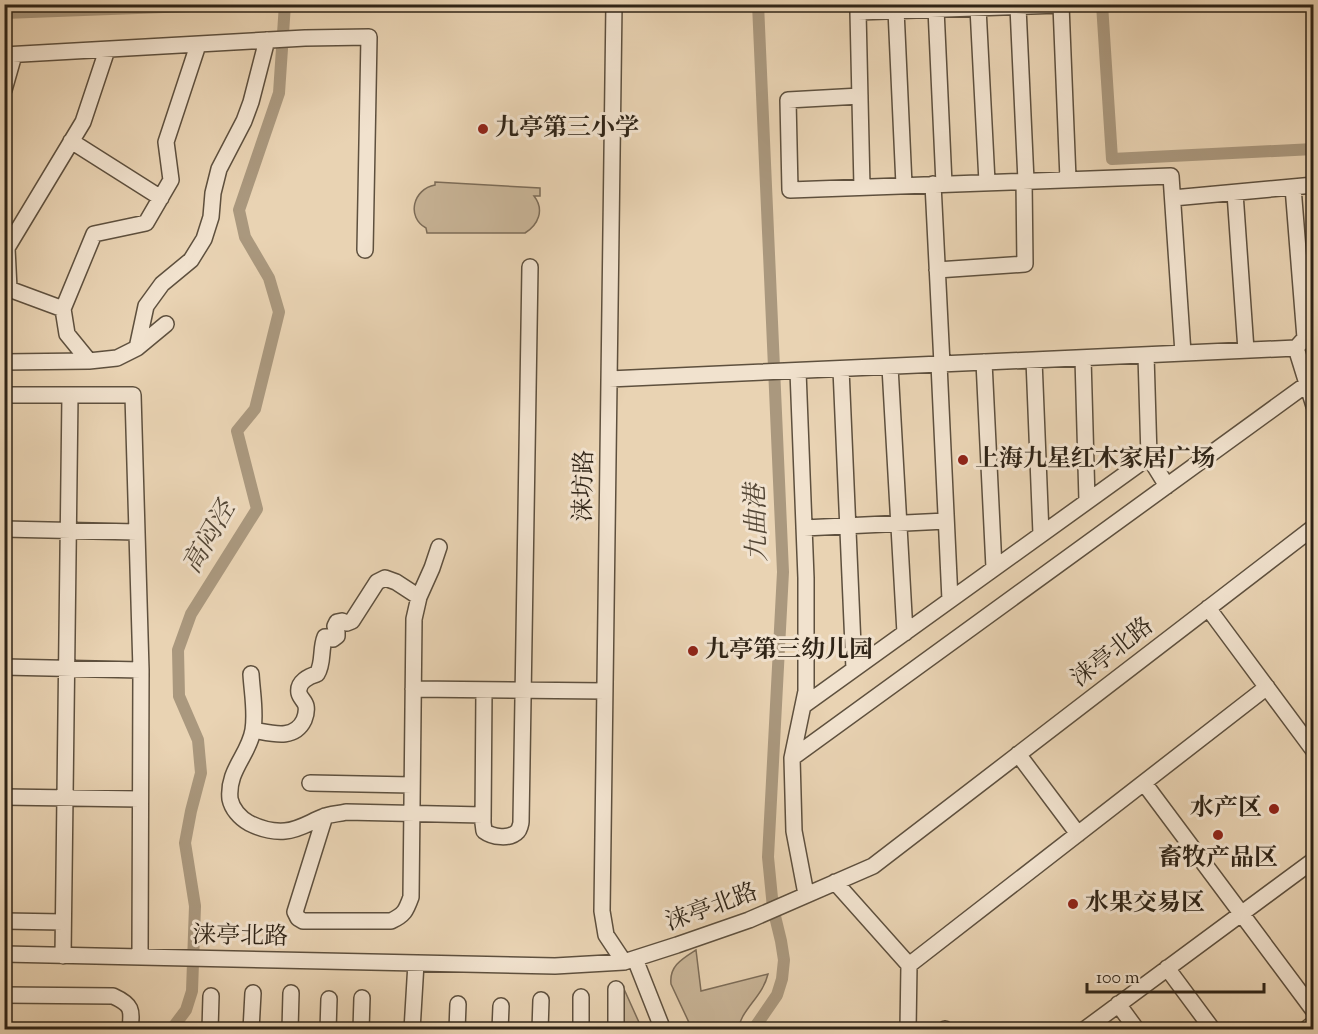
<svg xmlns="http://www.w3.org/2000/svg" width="1318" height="1034" viewBox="0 0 1318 1034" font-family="'Sorts Mill Goudy','Noto Serif SC',serif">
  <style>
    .green { fill: #c9b598; stroke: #7c6c58; stroke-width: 1.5 }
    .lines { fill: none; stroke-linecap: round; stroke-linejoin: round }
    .canal { stroke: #aa987e; stroke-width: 12 }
    .minor-casing { stroke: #5e503e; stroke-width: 18 }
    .minor { stroke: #f1e2ce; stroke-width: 15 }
    .poi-dot { fill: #8f2418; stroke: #f1e2ce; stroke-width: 2 }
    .labels { text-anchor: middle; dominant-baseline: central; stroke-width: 6; stroke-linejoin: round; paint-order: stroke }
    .poi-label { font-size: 24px; font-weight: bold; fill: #2f2417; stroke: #f1e2ce; text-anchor: start }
    .street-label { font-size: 24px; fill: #2f2417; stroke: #f1e2ce }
    .water-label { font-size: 26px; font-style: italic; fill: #544736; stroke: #f1e2ce }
  </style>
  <rect width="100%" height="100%" fill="#e9d3b3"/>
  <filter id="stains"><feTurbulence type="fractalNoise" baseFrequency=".00333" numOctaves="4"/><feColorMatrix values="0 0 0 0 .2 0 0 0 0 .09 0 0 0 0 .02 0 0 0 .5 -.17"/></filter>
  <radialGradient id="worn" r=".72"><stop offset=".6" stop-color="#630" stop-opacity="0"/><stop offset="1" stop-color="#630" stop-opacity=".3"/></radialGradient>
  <path class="green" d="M435,182L540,188V196H534C545,210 538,225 525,233H427L426,228C406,217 413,189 435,185Z
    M696,950L701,991L768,974C764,991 752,1001 743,1016C741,1020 739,1025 737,1029H692L671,984C669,966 682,959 696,950Z
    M624,989L642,1029H623Z"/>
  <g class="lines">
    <path class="canal" d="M1102,4L1112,159L1314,149
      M4,13L244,4
      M171,1030L186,1010L192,991L195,906L185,843L191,811L201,773L198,740L179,696L178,650L191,614L257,509L237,431L255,409L279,312L269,278L245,237L239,210L279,93L285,4
      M753,1030L777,995L782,979L784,960L781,941L773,908L768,857L783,572L758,4"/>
    <defs>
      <path id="minor" d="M614,4L602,911L606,935L624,962
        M1018,7L1026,181
        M978,8L987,182
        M936,9L944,184
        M896,10L904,185
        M4,55L305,38L369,37L365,250
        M4,90L14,55
        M860,96L788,100L790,190L1171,176L1183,353
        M71,141L161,198
        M933,184L942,364
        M862,187L858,12L1061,5L1068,179
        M1293,187L1305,338
        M1235,193L1246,350
        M1173,198L1314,185
        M937,270L1025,264L1024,181
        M63,309L9,289L7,248L83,122L107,50
        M137,348L146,306L162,284L191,260L204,239L211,217L213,193L219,169L244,121L251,102L267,40
        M1296,348L1314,406
        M1146,355L1149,457L1167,486
        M1083,358L1087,501
        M1034,360L1041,534
        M89,361L67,334L63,309L94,234L146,223L171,180L166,142L198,45
        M4,362L89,361L117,358L137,348L166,324
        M984,362L994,568
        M939,364L950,600
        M890,367L905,633
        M841,369L854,669
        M798,371L806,578V691L792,758L794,831L806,894
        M609,379L1296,348L1305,338L1314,336
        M4,395H133L141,670L140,957
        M804,528L946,521
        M4,529L137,532
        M1208,608L1314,751
        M4,667L141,670
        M251,674C252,692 256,712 253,730C249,755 227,770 230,799C232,809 240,818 249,823C259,828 273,832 285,831C299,830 310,822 323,817C330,814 338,814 346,812L483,815
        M413,689L605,691
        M484,690L483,823L484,831C492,837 510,840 518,831C519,830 521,824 521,822L530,267
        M803,706L1149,457
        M253,730C271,733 294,741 304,720C306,715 307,711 306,706C305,701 300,698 299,693C297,682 309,676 317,674C324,663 320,649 325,637H329L333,639L337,636V632L335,626L337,622L342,621L347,623L352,621L377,582L385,578L396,582L419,597
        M1018,754L1078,834
        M792,758L1307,384
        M310,783L412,785
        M1144,783L1314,1011
        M4,797L140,799
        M325,816L295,912L298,918L303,921H391C404,915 406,911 411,897L414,619L419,597L432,568L439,547
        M835,882L909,965
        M4,921L63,922
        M4,954L555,966L624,962L677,945L749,920L873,866L1314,527
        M63,956L70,395
        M635,959L663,1030
        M1167,968L1213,1030
        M4,995L113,996C133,1005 132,1010 130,1030
        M1118,1004L1137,1030
        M210,1030L211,996
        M251,1030L253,993
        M290,1030L291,993
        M328,1030L329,999
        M361,1030L362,998
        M412,1030L416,963
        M457,1030L458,1004
        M500,1030L501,1006
        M540,1030L541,1000
        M581,1030V997
        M616,1030V989
        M908,1030L909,965L1267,687
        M945,1030V1029
        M1084,1030L1314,860
        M1305,1030L1314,1023"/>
    </defs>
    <use href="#minor" class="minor-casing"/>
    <use href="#minor" class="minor"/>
  </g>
  <g class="poi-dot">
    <circle cx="483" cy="129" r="6"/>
    <circle cx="963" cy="460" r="6"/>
    <circle cx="693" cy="651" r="6"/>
    <circle cx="1274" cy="809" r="6"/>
    <circle cx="1218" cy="835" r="6"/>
    <circle cx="1073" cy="904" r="6"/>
  </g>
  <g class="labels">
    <g class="poi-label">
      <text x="495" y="129">九亭第三小学</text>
      <text x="975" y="460">上海九星红木家居广场</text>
      <text x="705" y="651">九亭第三幼儿园</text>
      <text x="1262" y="809" text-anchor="end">水产区</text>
      <text x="1218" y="859" text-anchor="middle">畜牧产品区</text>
      <text x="1085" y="904">水果交易区</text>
    </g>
    <g class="street-label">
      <text transform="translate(585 486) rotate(-89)">涞坊路</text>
      <text transform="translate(1113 653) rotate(-38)">涞亭北路</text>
      <text transform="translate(712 908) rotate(-20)">涞亭北路</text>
      <text transform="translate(240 937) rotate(1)">涞亭北路</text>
    </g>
    <g class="water-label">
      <text transform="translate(758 523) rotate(-92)">九曲港</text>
      <text transform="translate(210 538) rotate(-60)">高闷泾</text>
    </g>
  </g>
  <rect width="1318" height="1034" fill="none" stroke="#e9d3b3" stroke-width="24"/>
  <rect x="6" y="6" width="1306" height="1022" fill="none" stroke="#2f2417" stroke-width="3"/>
  <rect x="12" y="12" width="1294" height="1010" fill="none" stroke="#2f2417" stroke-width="1.5"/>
  <path d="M1087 983v9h177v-9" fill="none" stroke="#2f2417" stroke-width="3"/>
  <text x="1096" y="983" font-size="18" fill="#2f2417" stroke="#f1e2ce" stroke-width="4.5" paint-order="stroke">100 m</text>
  <rect width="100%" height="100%" filter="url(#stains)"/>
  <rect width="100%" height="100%" fill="url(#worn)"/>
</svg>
